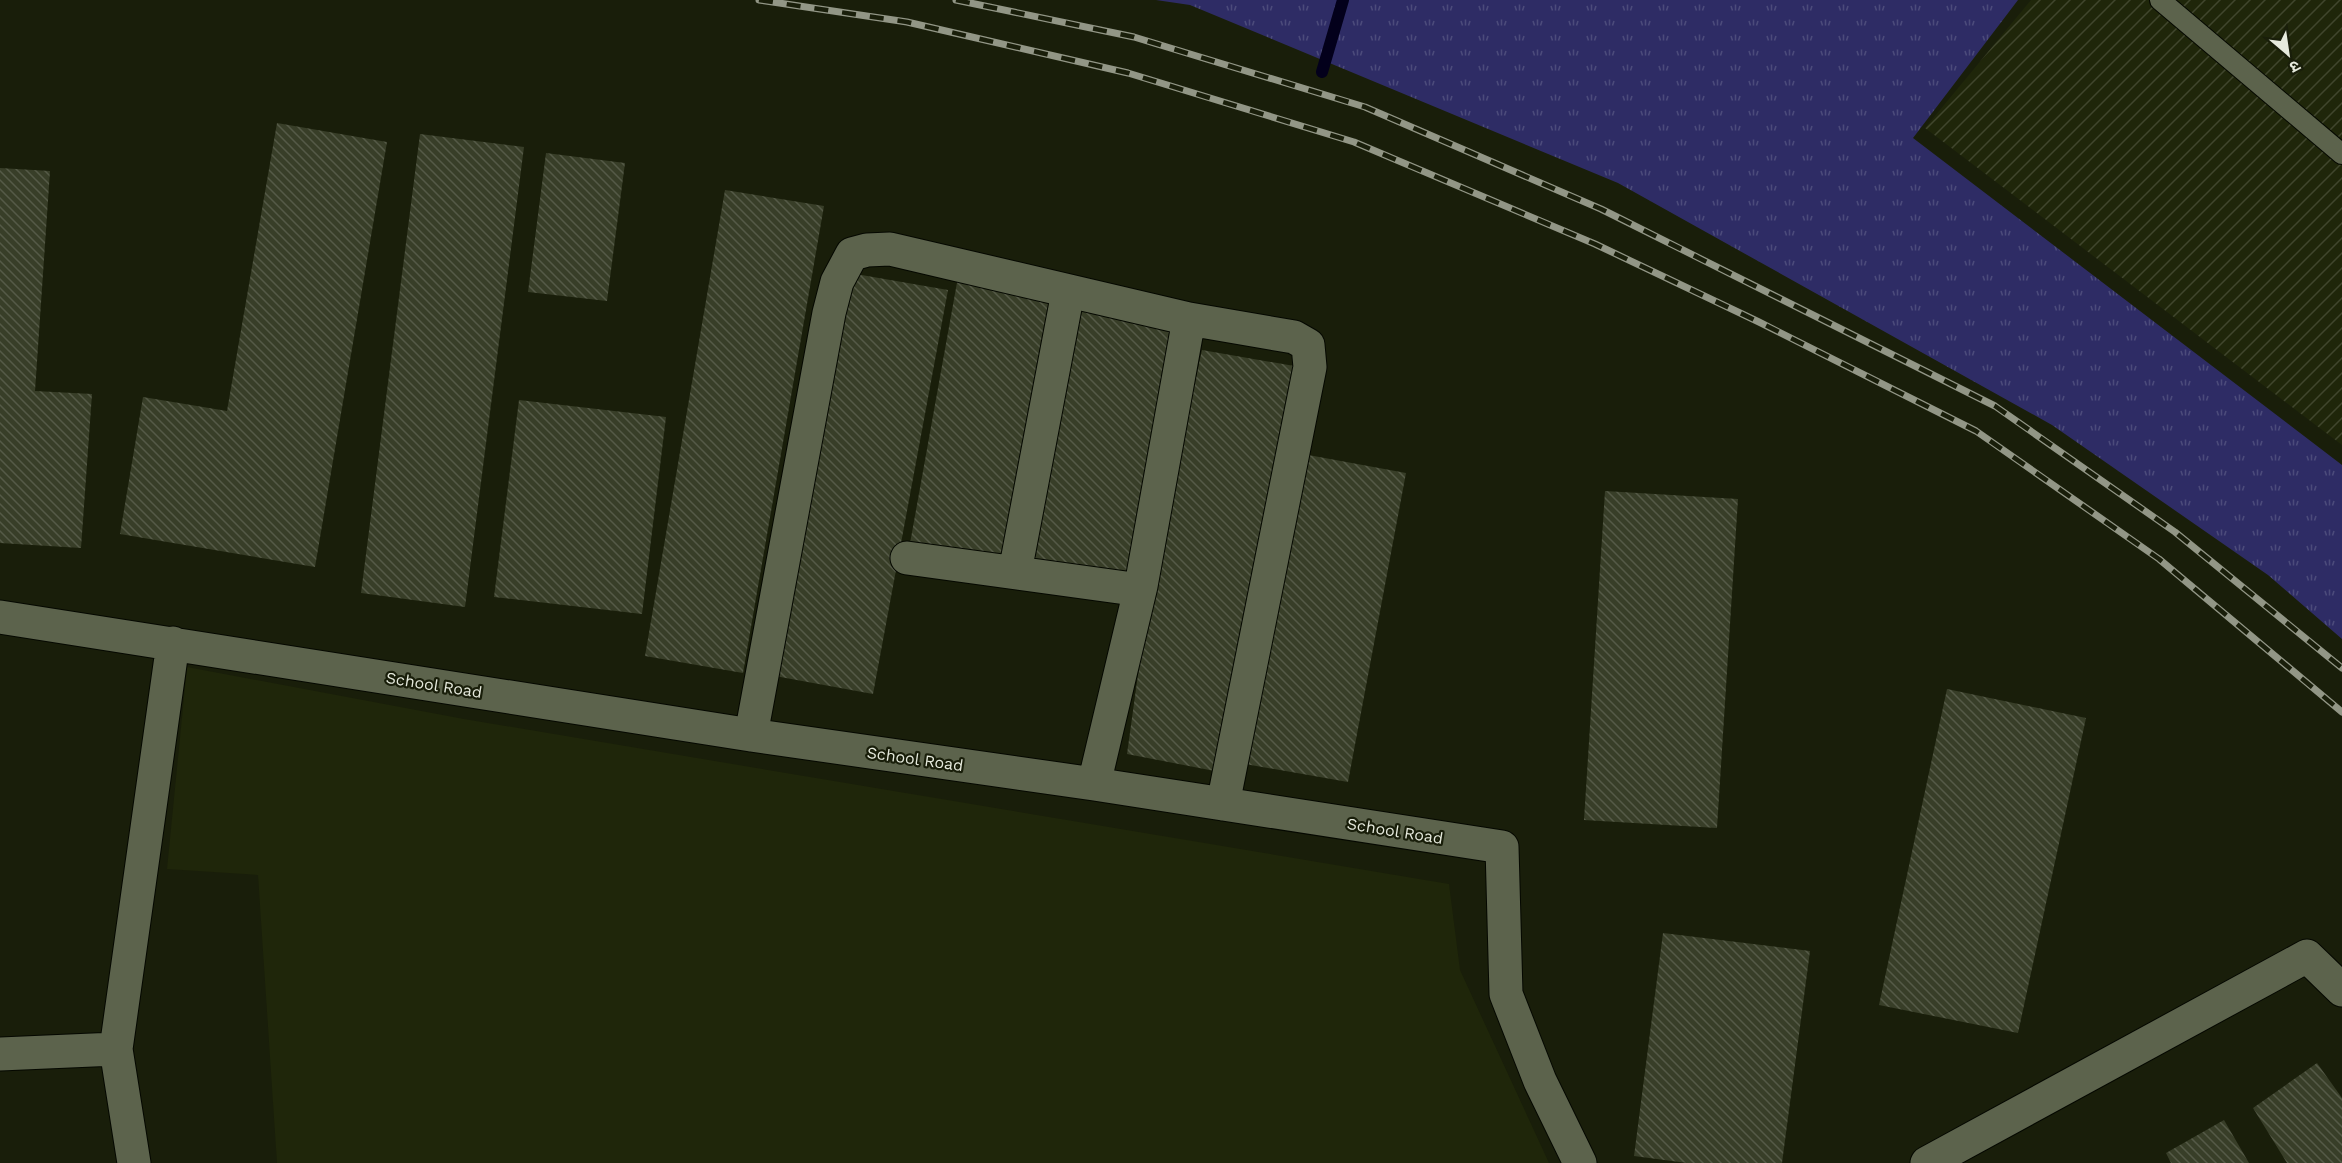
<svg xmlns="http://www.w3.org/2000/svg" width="2342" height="1163" viewBox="0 0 2342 1163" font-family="'Work Sans','Noto Sans Devanagari',sans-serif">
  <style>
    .built { fill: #1f260a }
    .industrial { fill: url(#industrial-furrows) }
    .grass { fill: url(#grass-tufts) }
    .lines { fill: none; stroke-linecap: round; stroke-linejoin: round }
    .stream { stroke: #03001b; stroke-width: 12 }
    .building { fill: url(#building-back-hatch) }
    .service-casing { stroke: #050800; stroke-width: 22 }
    .minor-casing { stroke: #050800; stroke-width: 35 }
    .service { stroke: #5c634c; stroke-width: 20 }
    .minor { stroke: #5c634c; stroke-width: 33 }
    .rail-casing { stroke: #929686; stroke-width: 7 }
    .rail { stroke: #191e0a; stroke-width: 4.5; stroke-dasharray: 14; stroke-linecap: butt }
    .labels { text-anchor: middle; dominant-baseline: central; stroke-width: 4.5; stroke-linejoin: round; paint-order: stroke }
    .street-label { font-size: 16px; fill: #e6eadd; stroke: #191e0a }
  </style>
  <defs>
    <pattern id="industrial-furrows" width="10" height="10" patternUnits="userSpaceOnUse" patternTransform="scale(1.5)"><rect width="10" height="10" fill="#1f260a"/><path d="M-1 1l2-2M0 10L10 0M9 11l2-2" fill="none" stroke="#40462d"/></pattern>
    <pattern id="grass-tufts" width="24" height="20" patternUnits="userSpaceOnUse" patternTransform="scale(1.5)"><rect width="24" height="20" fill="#2e2c65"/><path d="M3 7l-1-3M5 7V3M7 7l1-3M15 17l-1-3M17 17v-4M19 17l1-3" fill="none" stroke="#4c4b7b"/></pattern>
    <pattern id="building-back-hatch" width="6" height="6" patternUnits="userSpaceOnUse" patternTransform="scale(1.5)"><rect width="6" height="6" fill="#383e28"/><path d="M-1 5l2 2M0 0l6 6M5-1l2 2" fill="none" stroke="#555a47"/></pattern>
  </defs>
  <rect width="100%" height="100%" fill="#191e0a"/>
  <path class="built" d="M187,667L464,719L1449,884L1460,970L1549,1163H277L258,875L167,869Z"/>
  <path class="industrial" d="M2031,0H2342V445L1925,128Z"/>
  <path class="grass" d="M1156,0H2018L1913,138L2342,465V639L2268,575L2052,425L1618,183L1190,5Z"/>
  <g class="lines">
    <path class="stream" d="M1322,72L1343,0"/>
  </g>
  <path class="building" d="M277,123L387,142L315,567L120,534L143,397L227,411Z
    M420,134L524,147L465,607L361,593Z
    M546,153L625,163L607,301L528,292Z
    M0,168L50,171L35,391L92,394L81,548L0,543Z
    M725,190L824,206L743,673L645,656Z
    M850,273L948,290L873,694L775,676Z
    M958,277L1058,294L1010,567L909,549Z
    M1071,307L1174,325L1131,581L1028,564Z
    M1202,350L1300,367L1225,773L1127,754L1150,588Z
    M519,400L666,417L642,614L494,597Z
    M1303,454L1406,473L1348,782L1245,764Z
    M1605,491L1738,499L1717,828L1584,820Z
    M1947,689L2086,718L2018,1033L1879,1005Z
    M1663,933L1810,951L1782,1163H1687L1634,1156Z
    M2317,1063L2342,1098V1163H2287L2253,1108Z
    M2224,1120L2249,1163H2171L2166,1153Z"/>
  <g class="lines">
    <defs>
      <path id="service" d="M2160,0L2342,154"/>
      <path id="minor" d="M907,558L1126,588L1141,586
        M1015,572L1068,292
        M0,617L751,735L1094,784L1502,847L1506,994L1540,1081L1580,1163
        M751,735L829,313L837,282L852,254L867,250L890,249L1189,319
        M1094,784L1141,586L1189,319L1294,337L1308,345L1310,367L1223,804
        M0,1054L116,1049
        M134,1163L116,1049L173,643
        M1927,1163L2307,956L2342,990"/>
    </defs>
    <use href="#service" class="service-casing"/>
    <use href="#minor" class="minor-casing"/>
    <use href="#service" class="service"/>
    <use href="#minor" class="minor"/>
    <defs>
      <path id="rail" d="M759,0L907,22L1128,73L1354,142L1595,244L1759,322L1976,431L2159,559L2342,712
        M956,0L1134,37L1365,107L1601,209L1995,406L2175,532L2342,668"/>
    </defs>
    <use href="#rail" class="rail-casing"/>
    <use href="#rail" class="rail"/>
  </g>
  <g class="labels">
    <g class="street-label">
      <text transform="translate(434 685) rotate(9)">School Road</text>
      <text transform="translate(915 759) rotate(8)">School Road</text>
      <text transform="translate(1395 831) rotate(9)">School Road</text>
    </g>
  </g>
  <g transform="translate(2288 54) rotate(151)" stroke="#191e0a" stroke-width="4.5" paint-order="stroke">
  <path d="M0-4.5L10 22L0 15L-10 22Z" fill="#e6eadd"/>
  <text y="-9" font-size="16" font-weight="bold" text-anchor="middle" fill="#e6eadd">उ</text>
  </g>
</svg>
